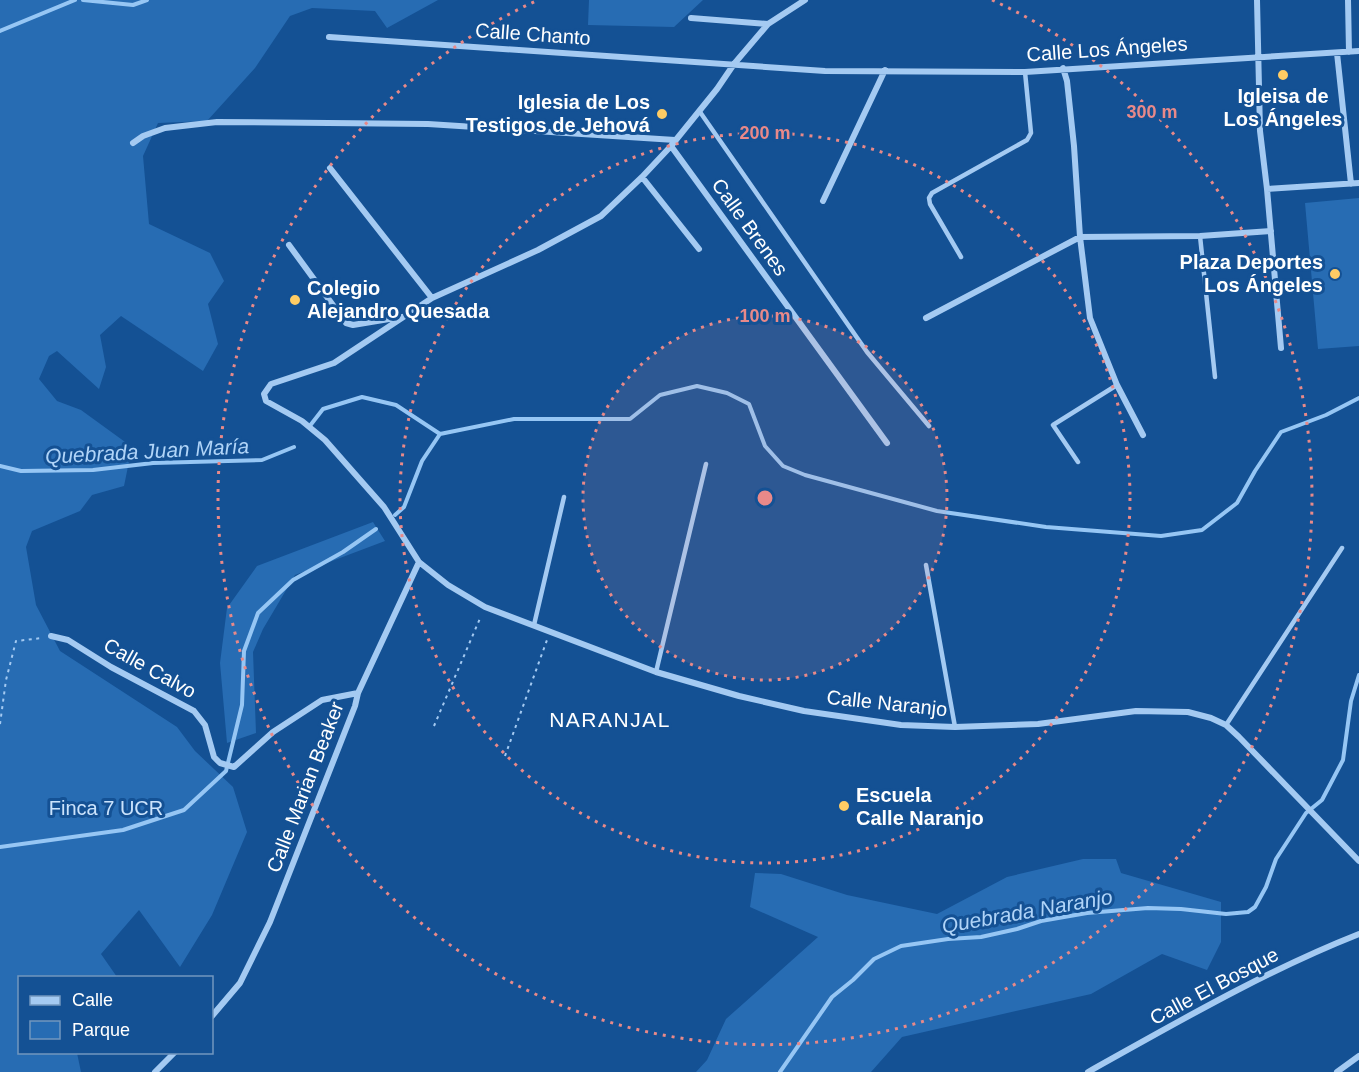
<svg xmlns="http://www.w3.org/2000/svg" width="1359" height="1072" viewBox="0 0 1359 1072" font-family="Helvetica,sans-serif">
  <style>
    .green { fill: #276cb3 }
    .lines { fill: none; stroke-linecap: round; stroke-linejoin: round }
    .stream { stroke: #96c6f4; stroke-width: 4 }
    .path { stroke: #a4caf2; stroke-width: 2; stroke-dasharray: 3 4.5; stroke-linecap: butt }
    .service { stroke: #a4caf2; stroke-width: 4.5 }
    .minor { stroke: #a4caf2; stroke-width: 6 }
    .ring { fill: none; stroke: #e88989; stroke-width: 3; stroke-dasharray: 3 6 }
    .poi-dot { fill: #ffcc64; stroke: #145194; stroke-width: 2 }
    .labels { text-anchor: middle; dominant-baseline: central; stroke-width: 6; stroke-linejoin: round; paint-order: stroke }
    .street-label { font-size: 20px; fill: #fff; stroke: #145194 }
    .poi-label { font-size: 20px; font-weight: bold; fill: #fff; stroke: #145194; text-anchor: end }
    .park-label { font-size: 20px; fill: #cbe3fc; stroke: #145194 }
    .water-label { font-size: 21px; font-style: italic; fill: #b0d4f8; stroke: #145194 }
    .neighbourhood-label { font-size: 21px; letter-spacing: 1.5px; fill: #fff; stroke: #145194 }
    .centre { fill: #e88989; stroke: #145194; stroke-width: 3 }
    .ring-label { font-size: 18px; text-anchor: middle; font-weight: bold; fill: #e88989; stroke: #145194; stroke-width: 6; stroke-linejoin: round; paint-order: stroke }
  </style>
  <rect width="100%" height="100%" fill="#145194"/>
  <path class="green" d="M0,0H438L387,28L375,11L312,8L290,16L255,68L207,121L158,123L143,156L149,224L210,253L224,281L208,304L218,344L203,371L121,316L100,335L106,367L99,389L57,351L49,356L39,379L57,401L81,410L132,447L124,486L92,495L80,511L32,531L26,547L36,605L60,651L177,727L195,751L233,787L247,832L212,915L180,967L139,910L101,954L117,977L20,978V1052L77,1053L81,1072H0Z
    M589,0H703L674,27L588,25Z
    M1359,198V346L1318,349L1305,203Z
    M373,522L385,541L295,575L263,629L253,652L256,733L227,743L220,663L227,608L257,566Z
    M1083,859H1116L1121,873L1221,902V942L1207,970L1162,954L1091,994L902,1037L871,1072H696L707,1060L726,1019L818,937L750,907L755,873L781,874L847,895L937,914L1007,877Z"/>
  <g class="lines">
    <path class="stream" d="M83,0L133,5L147,0
      M0,31L75,0
      M309,427L323,409L362,397L396,405L440,434
      M0,466L21,471L93,470L153,463L262,460L294,447
      M395,515L404,507L422,461L440,434L514,419H630L660,395L697,386L727,393L749,404L765,446L783,466L805,475L937,511L1046,527L1161,536L1202,530L1237,503L1255,471L1281,432L1326,415L1359,398
      M0,847L123,830L184,810L226,771L242,705L244,651L258,613L293,580L343,552L376,529
      M780,1072L832,997L853,980L874,959L901,946L948,939L981,937L1017,929L1041,921L1087,913L1148,908L1181,909L1226,914L1248,912L1255,907L1266,887L1276,859L1306,813L1322,800L1343,760L1351,701L1359,675"/>
    <path class="path" d="M0,724L6,680L16,641L42,638
      M434,726L481,616
      M505,756L547,640"/>
    <path class="service" d="M700,112L867,352L929,426
      M1200,236L1215,377
      M961,257L930,204L929,198L932,193L1027,140L1031,133L1025,72
      M1078,462L1053,425L1117,385
      M926,565L955,727
      M534,625L564,497
      M656,672L706,464
      M1226,725L1342,548"/>
    <path class="minor" d="M805,0L768,24L734,64L717,89L671,146L642,177L601,216L538,250L432,298L334,363L271,384L264,394L266,401L302,421L325,440L384,507L419,562L448,585L485,607L656,672L739,696L804,711L901,725L955,727L1038,724L1136,711L1188,712L1211,718L1226,725L1239,737L1359,861
      M1257,0L1260,131L1267,189L1281,348
      M1348,0L1349,52
      M691,18L768,24
      M329,37L825,71L1025,72L1359,51
      M1337,53L1351,184
      M1063,68L1067,81L1074,146L1080,237L1090,318L1117,385L1143,435
      M133,143L143,136L165,128L217,122L428,124L675,140
      M671,146L887,443
      M330,168L432,298
      M642,177L699,249
      M1267,189L1359,183
      M823,201L885,70
      M289,245L346,323L353,325L401,317
      M926,318L1080,237L1200,236L1271,231
      M51,636L68,640L111,667L194,711L205,725L214,757L220,763L234,767L273,732L322,700L358,693
      M212,1016L240,983L270,922L355,706L358,693L419,562
      M155,1072L175,1052
      M1088,1072C1176,1023 1265,971 1359,934
      M1337,1072L1359,1056"/>
  </g>
  <circle cx="765" cy="498" r="182" fill="#e88989" fill-opacity=".12"/>
  <g class="ring">
    <circle cx="765" cy="498" r="182"/>
    <circle cx="765" cy="498" r="365"/>
    <path d="M992 0A547 547 0 1 1 538 0"/>
  </g>
  <g class="poi-dot">
    <circle cx="1283" cy="75" r="6"/>
    <circle cx="662" cy="114" r="6"/>
    <circle cx="1335" cy="274" r="6"/>
    <circle cx="295" cy="300" r="6"/>
    <circle cx="844" cy="806" r="6"/>
  </g>
  <g class="labels">
    <g class="street-label">
      <text transform="translate(533 34) rotate(4)">Calle Chanto</text>
      <text transform="translate(1107 49) rotate(-4)">Calle Los Ángeles</text>
      <text transform="translate(750 227) rotate(54)">Calle Brenes</text>
      <text transform="translate(150 668) rotate(29)">Calle Calvo</text>
      <text transform="translate(887 703) rotate(6)">Calle Naranjo</text>
      <text transform="translate(305 787) rotate(-69)">Calle Marian Beaker</text>
      <text transform="translate(1214 986) rotate(-28)">Calle El Bosque</text>
    </g>
    <g class="poi-label">
      <text x="1283" y="96" text-anchor="middle">Igleisa de<tspan x="1283" dy="23">Los Ángeles</tspan></text>
      <text x="650" y="102">Iglesia de Los<tspan x="650" dy="23">Testigos de Jehová</tspan></text>
      <text x="1323" y="262">Plaza Deportes<tspan x="1323" dy="23">Los Ángeles</tspan></text>
      <text x="307" y="288" text-anchor="start">Colegio<tspan x="307" dy="23">Alejandro Quesada</tspan></text>
      <text x="856" y="795" text-anchor="start">Escuela<tspan x="856" dy="23">Calle Naranjo</tspan></text>
    </g>
    <g class="park-label">
      <text x="106" y="808">Finca 7 UCR</text>
    </g>
    <g class="water-label">
      <text transform="translate(147 451) rotate(-3)">Quebrada Juan María</text>
      <text transform="translate(1027 911) rotate(-10)">Quebrada Naranjo</text>
    </g>
    <g class="neighbourhood-label">
      <text x="610" y="719">NARANJAL</text>
    </g>
  </g>
  <circle cx="765" cy="498" r="9" class="centre"/>
  <g class="ring-label">
    <text x="1152" y="118">300 m</text>
    <text x="765" y="139">200 m</text>
    <text x="765" y="322">100 m</text>
  </g>
  <rect x="18" y="976" width="195" height="78" fill="#145194" stroke="#7297bf" stroke-width="1.5"/>
  <rect x="30" y="996" width="30" height="9" fill="#a4caf2" stroke="#7297bf" stroke-width="1.5"/>
  <text x="72" y="1006" font-size="18" fill="#ffffff">Calle</text>
  <rect x="30" y="1021" width="30" height="18" fill="#276cb3" stroke="#7297bf" stroke-width="1.5"/>
  <text x="72" y="1036" font-size="18" fill="#ffffff">Parque</text>
</svg>
